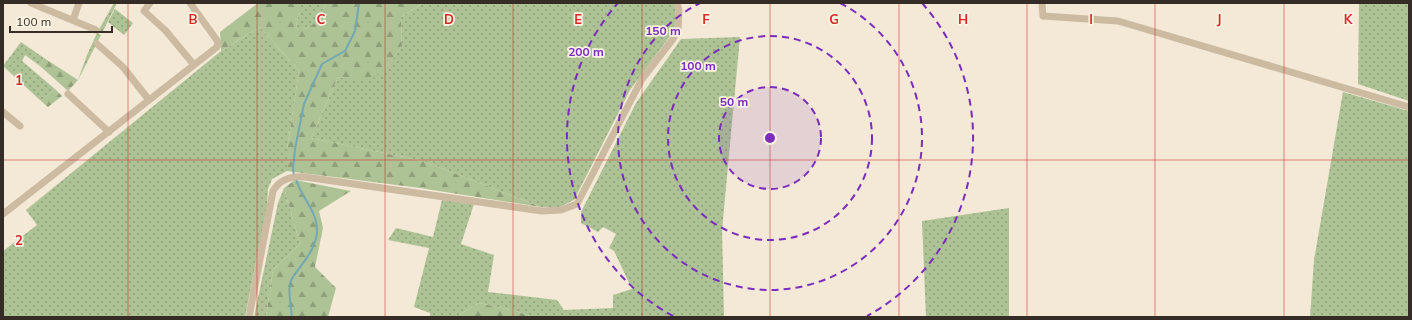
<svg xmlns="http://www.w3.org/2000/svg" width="1412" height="320" viewBox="0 0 1412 320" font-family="Mulish,sans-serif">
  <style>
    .grass { fill: url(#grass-dots) }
    .forest { fill: url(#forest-firs) }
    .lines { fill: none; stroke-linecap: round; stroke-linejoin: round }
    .stream { stroke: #72a8b3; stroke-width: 2 }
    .minor { stroke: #ccbaa1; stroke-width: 7 }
    .grid { fill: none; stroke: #d62828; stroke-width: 1; stroke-opacity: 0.55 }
    .ring { fill: none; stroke: #7b2cbf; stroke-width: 2; stroke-dasharray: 7 5 }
    .grid-label { font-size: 13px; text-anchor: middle; font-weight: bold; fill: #d62828; stroke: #fbf3e2; stroke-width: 3.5; stroke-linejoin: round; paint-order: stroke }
    .centre { fill: #7b2cbf; stroke: #fbf3e2; stroke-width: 2 }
    .ring-label { font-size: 12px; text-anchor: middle; font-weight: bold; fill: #7b2cbf; stroke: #fbf3e2; stroke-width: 3.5; stroke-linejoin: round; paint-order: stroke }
  </style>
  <defs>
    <pattern id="grass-dots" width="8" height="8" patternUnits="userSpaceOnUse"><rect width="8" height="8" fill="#adc395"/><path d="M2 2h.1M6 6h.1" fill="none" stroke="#8e9f79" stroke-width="1.8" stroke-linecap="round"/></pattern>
    <pattern id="forest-firs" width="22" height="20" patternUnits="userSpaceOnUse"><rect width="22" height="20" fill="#adc395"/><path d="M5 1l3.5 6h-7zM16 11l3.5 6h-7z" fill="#8e9f79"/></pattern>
  </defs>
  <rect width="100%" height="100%" fill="#f3e9d6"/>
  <path class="grass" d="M114,3H117L102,33L98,31Z
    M299,3H327C319,15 313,31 298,30L296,27L299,12Z
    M423,3H674C677,13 676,22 673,32L630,90L574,200L560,207H541L423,161L311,138L338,77L370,80L387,66L402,46L401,17Z
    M1359,3H1409V101L1358,84Z
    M115,9L133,23L124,35L108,22Z
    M260,27L299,71L287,149V171L272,179L268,189L267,207L245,317H3V251L37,225L26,210L221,51Z
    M97,33L101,35L78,80L87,55Z
    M740,37L722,230L724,317H533L516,311L479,303L455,317H430V313L414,307L429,248L388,240L396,228L433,237L442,200L474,204L461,244L494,255L488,292L557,300L564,310L613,308V295L632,289L614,251L609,248L616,234L603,227L598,232L581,223V212L636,103L681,39Z
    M21,42L44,58L40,66L25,55L22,61L55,89L41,101L3,66Z
    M1343,92L1409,111V317H1310L1314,260Z
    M284,188L300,244L273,270L266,317H254L278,203Z
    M1009,208V317H926L922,221Z"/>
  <path class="forest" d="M258,3H299V12L296,27L298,30C313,31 319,15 327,3H423L401,17L402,46L387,66L370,81L338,77L311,138L423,161L541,207L420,188L287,171V149L299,71L260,27L221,51L220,32Z
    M44,58L78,80L68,91L40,66Z
    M55,89L62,96L48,107L41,101Z
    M295,180L351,191L319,211L323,228L315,267L336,288L328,317H266L273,270L300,244L284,188Z
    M479,303L516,311L533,317H455Z"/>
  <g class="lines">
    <path class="stream" d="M294,175L293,169L295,149L304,104L322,64L345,51L355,31L359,3
      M292,317C291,308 288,292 290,283C291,279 295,274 298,270C306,259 316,247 317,232C318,211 301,198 296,179"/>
    <path class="minor" d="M31,3L96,30
      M150,3L144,11L166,31L194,65
      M1042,3L1043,16L1118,21L1409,107
      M73,20L79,3
      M97,44L123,67L149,100
      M68,94L109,132
      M3,112L20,126
      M3,214L217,47L218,43L216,39L190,3
      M249,317L273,191C280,179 292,176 305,177L542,211L561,210L577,204L642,79L673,39L678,29L679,10L677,3"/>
  </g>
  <path class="grid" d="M128,3V317M257,3V317M385,3V317M513,3V317M642,3V317M770,3V317M899,3V317M1027,3V317M1155,3V317M1284,3V317M3,160H1409"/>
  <circle cx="770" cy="138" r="51" fill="#7b2cbf" fill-opacity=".12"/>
  <g class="ring">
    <circle cx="770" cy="138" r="51"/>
    <circle cx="770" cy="138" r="102"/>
    <path d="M840 3A152 152 0 1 1 700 3"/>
    <path d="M673 316A203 203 0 0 1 618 3M922 3A203 203 0 0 1 867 316"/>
  </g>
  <g class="grid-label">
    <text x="193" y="24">B</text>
    <text x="321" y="24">C</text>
    <text x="449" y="24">D</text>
    <text x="578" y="24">E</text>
    <text x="706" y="24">F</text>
    <text x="834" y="24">G</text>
    <text x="963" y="24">H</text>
    <text x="1091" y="24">I</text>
    <text x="1219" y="24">J</text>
    <text x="1348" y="24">K</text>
    <text x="19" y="85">1</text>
    <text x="19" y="245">2</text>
  </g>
  <circle cx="770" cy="138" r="6" class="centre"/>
  <g class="ring-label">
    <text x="663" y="35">150 m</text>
    <text x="586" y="56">200 m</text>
    <text x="698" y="70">100 m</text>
    <text x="734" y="106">50 m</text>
  </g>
  <rect width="1412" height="320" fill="none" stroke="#352c25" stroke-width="8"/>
  <path d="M10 26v6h102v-6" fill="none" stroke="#352c25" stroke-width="2"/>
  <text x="16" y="26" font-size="12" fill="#352c25" stroke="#fbf3e2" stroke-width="3" paint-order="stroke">100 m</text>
</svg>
